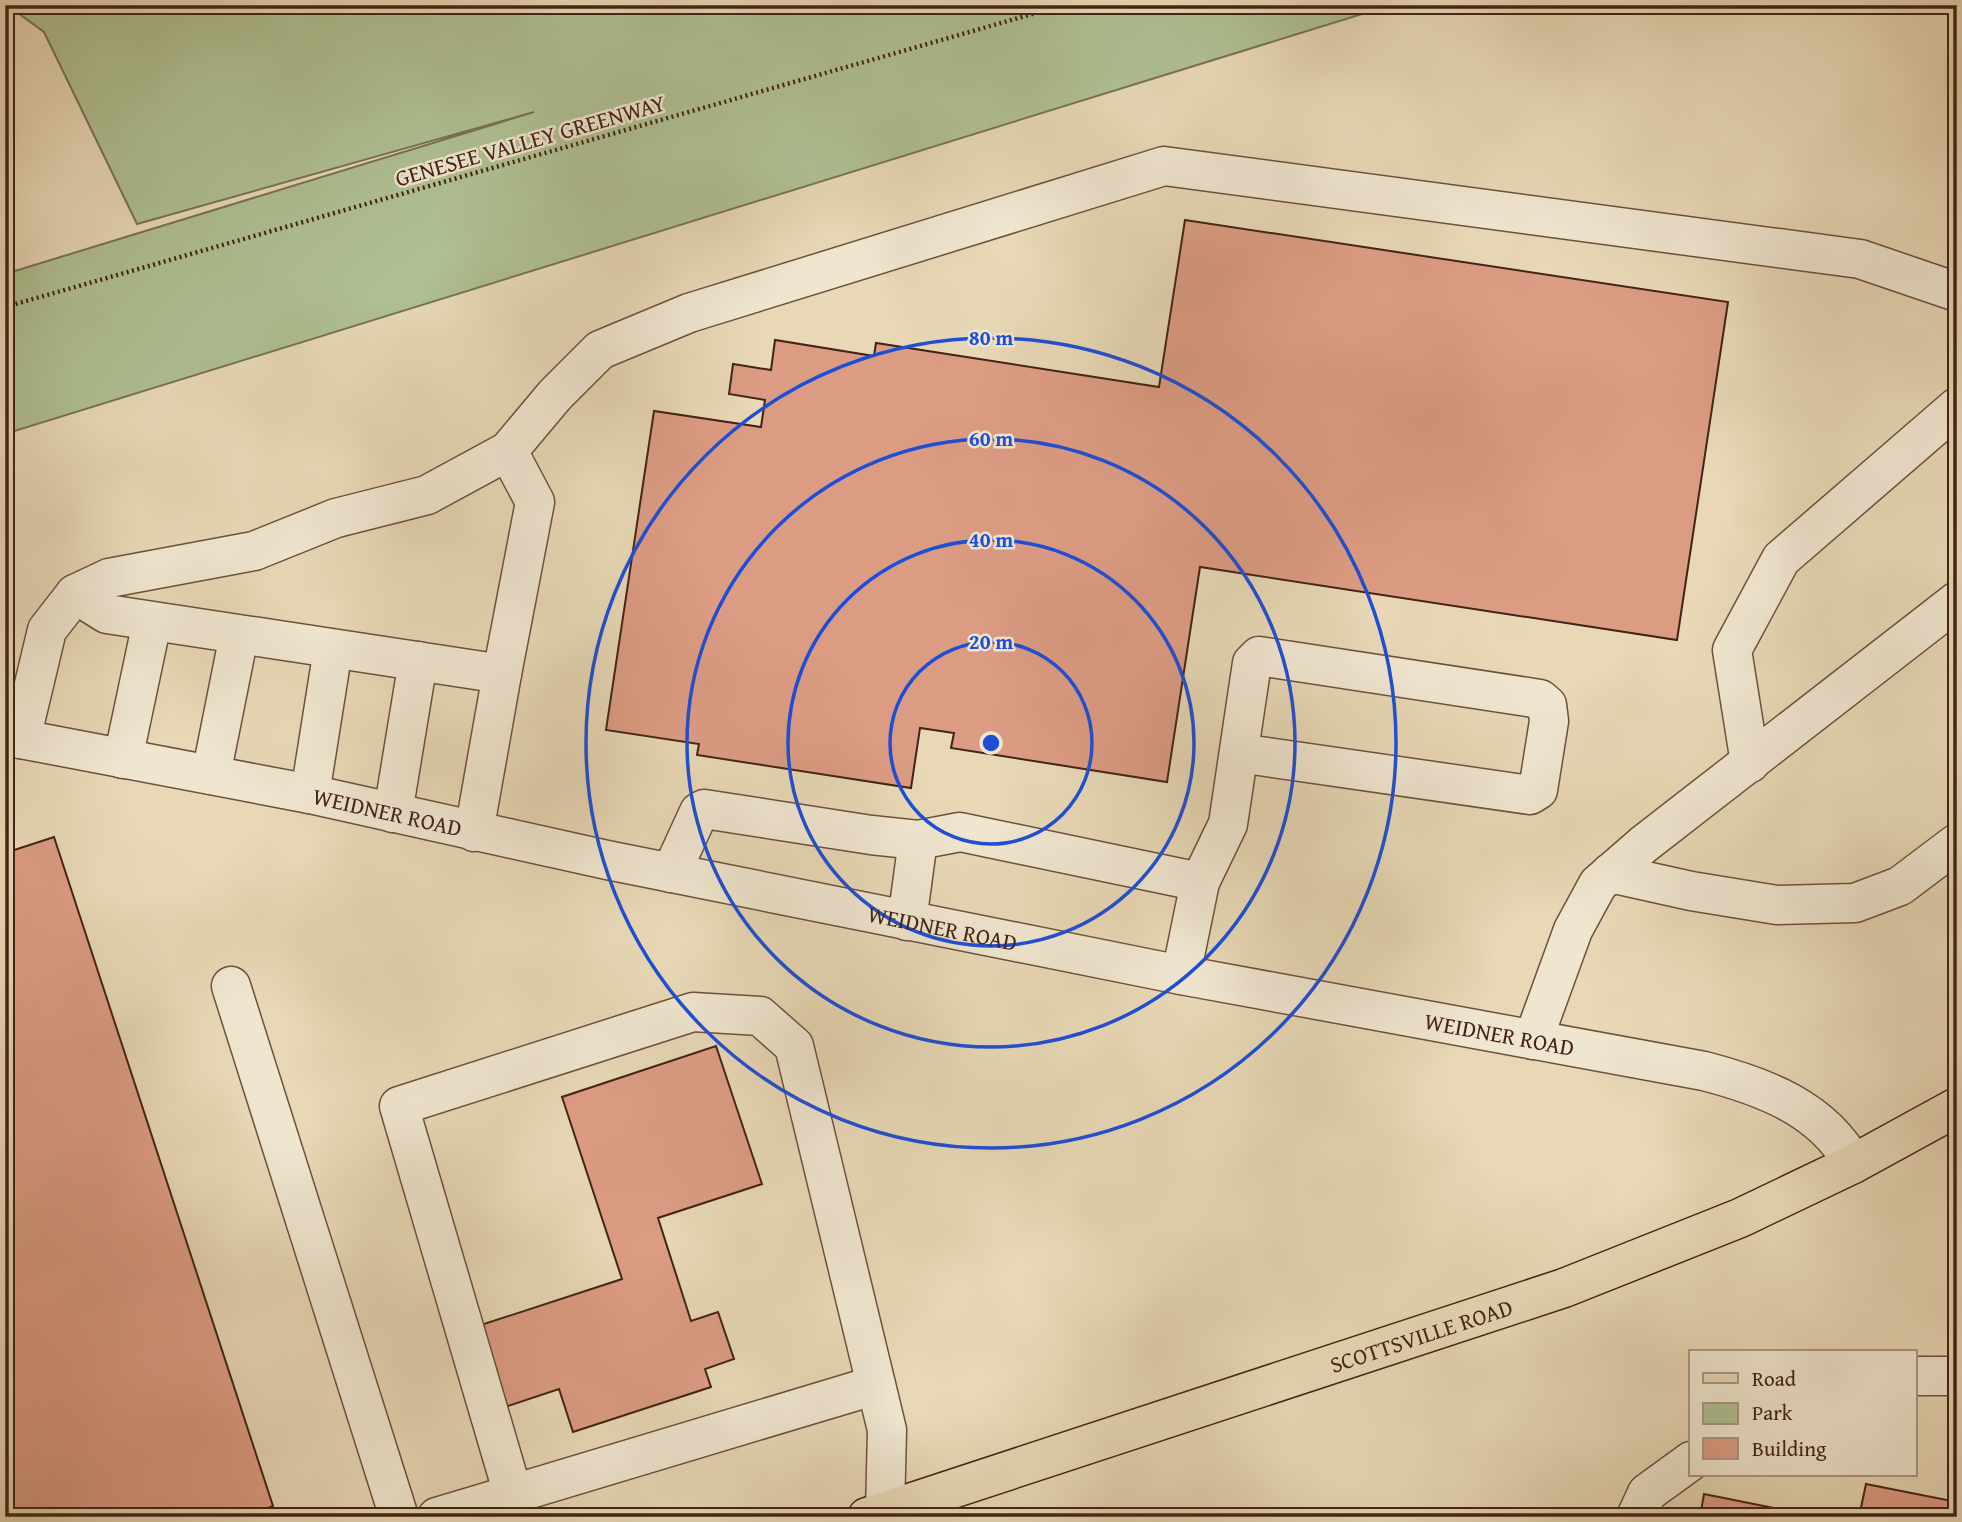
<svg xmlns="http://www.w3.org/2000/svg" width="1962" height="1522" viewBox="0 0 1962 1522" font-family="'Gentium Book Plus',serif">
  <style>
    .green { fill: #afc093; stroke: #797255; stroke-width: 2 }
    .building { fill: #dc9c84; stroke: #432317; stroke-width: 2 }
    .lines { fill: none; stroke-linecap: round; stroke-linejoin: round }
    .minor-casing { stroke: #6c503f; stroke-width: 41 }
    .major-casing { stroke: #432317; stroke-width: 41 }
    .path { stroke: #432317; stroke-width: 4.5; stroke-dasharray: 2 3.5; stroke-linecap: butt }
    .minor { stroke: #f0e6d0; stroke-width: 38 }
    .major { stroke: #e8d8b6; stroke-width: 38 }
    .ring { fill: none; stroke: #1d4ed8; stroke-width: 3.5 }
    .labels { text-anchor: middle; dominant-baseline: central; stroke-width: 5; stroke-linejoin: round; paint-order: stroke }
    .street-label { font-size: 23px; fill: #432317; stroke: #f0e6d0 }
    .centre { fill: #1d4ed8; stroke: #f0e6d0; stroke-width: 3.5 }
    .ring-label { font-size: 21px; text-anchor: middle; font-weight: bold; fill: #1d4ed8; stroke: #f0e6d0; stroke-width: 5; stroke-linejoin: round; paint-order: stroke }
  </style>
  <rect width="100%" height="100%" fill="#e8d8b6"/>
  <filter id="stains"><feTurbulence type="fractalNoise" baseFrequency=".00286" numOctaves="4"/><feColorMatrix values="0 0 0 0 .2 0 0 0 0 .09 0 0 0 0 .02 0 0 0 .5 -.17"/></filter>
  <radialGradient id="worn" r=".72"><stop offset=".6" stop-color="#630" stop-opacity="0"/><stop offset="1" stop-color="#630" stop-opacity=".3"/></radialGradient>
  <path class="green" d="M7,5H1391L5,434V274L534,112L137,224L44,32Z"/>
  <path class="building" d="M1185,220L1728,302L1677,640L1200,567L1167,782L951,748L954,733L920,728L911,788L697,755L699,744L606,730L654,411L761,427L765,400L729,394L733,364L771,370L775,340L874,356L876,343L1159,387Z
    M54,837L273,1506L245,1517H5V853Z
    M716,1046L762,1184L658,1218L691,1321L718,1312L734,1359L705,1369L711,1387L573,1432L559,1389L505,1407L478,1326L622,1279L562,1097Z
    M1866,1484L1957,1502V1517H1859Z
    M1704,1494L1819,1517H1700Z"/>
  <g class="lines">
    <defs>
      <g id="minor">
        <path d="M75,594L107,614L502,674L474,832"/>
        <path d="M502,674L535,502L508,451"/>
        <path id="s1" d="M5,736L310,794L607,860L1181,975L1704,1071C1762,1086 1823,1108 1853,1164"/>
        <path d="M21,739L47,630L75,594L109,578L254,551L336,518L427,495L508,451L555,395L600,350L689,313L1164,166L1860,259L1957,292"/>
        <path d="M123,759L152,622"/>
        <path d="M1750,763L1732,650L1781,559L1957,407"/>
        <path d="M211,775L239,635"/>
        <path d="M310,794L333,649"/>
        <path d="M393,813L418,661"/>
        <path d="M671,873L699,812L704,809L871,835L918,840"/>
        <path d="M1610,873L1691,891L1777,905L1855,903L1900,886L1957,843"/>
        <path d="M907,921L918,840L960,832L1200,882"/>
        <path d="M1181,975L1200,882L1228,824L1252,663L1259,656L1540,699L1547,705L1549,721L1538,790L1530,795L1239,753"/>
        <path d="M231,986L399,1517"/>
        <path d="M1533,1040L1573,930L1598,884L1644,844L1957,601"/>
        <path d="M1915,1376H1957"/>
        <path d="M513,1494L399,1106L693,1012L760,1016L794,1046L887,1430L885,1511"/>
        <path d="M437,1517L876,1385"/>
        <path d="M1636,1517L1647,1493L1691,1461"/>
      </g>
      <g id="major">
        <path id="s2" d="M867,1517L1564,1288L1740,1218L1853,1164L1957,1107"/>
      </g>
    </defs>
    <use href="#minor" class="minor-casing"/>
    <use href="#major" class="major-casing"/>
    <path class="path" d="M5,307L1064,5"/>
    <use href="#minor" class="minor"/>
    <use href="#major" class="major"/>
  </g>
  <g class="ring">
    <circle cx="991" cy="743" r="101"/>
    <circle cx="991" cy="743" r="203"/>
    <circle cx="991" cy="743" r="304"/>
    <circle cx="991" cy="743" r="405"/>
  </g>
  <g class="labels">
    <g class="street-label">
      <text transform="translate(530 140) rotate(-16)">GENESEE VALLEY GREENWAY</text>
      <text stroke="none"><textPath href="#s1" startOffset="390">WEIDNER ROAD</textPath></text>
      <text stroke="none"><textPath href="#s1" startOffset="957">WEIDNER ROAD</textPath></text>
      <text stroke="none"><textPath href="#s1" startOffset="1524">WEIDNER ROAD</textPath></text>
      <text stroke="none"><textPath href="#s2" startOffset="583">SCOTTSVILLE ROAD</textPath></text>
    </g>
  </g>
  <circle cx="991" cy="743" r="10" class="centre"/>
  <g class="ring-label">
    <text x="991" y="345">80 m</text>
    <text x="991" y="446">60 m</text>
    <text x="991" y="547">40 m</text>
    <text x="991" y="649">20 m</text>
  </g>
  <rect width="1962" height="1522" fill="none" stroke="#e8d8b6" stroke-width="28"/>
  <rect x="7" y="7" width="1948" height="1508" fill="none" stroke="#432317" stroke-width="3.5"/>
  <rect x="14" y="14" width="1934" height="1494" fill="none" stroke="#432317" stroke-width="2"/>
  <rect x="1689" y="1350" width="228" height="126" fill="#f0e6d0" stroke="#ab9886" stroke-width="2"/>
  <rect x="1703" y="1373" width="35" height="10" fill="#e8d8b6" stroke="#ab9886" stroke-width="2"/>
  <text x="1752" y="1386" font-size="21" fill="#432317">Road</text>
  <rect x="1703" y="1403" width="35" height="21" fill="#afc093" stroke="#ab9886" stroke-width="2"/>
  <text x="1752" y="1420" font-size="21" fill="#432317">Park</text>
  <rect x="1703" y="1438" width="35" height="21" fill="#dc9c84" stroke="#ab9886" stroke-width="2"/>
  <text x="1752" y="1456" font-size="21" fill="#432317">Building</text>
  <rect width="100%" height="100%" filter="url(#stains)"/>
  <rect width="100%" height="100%" fill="url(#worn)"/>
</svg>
